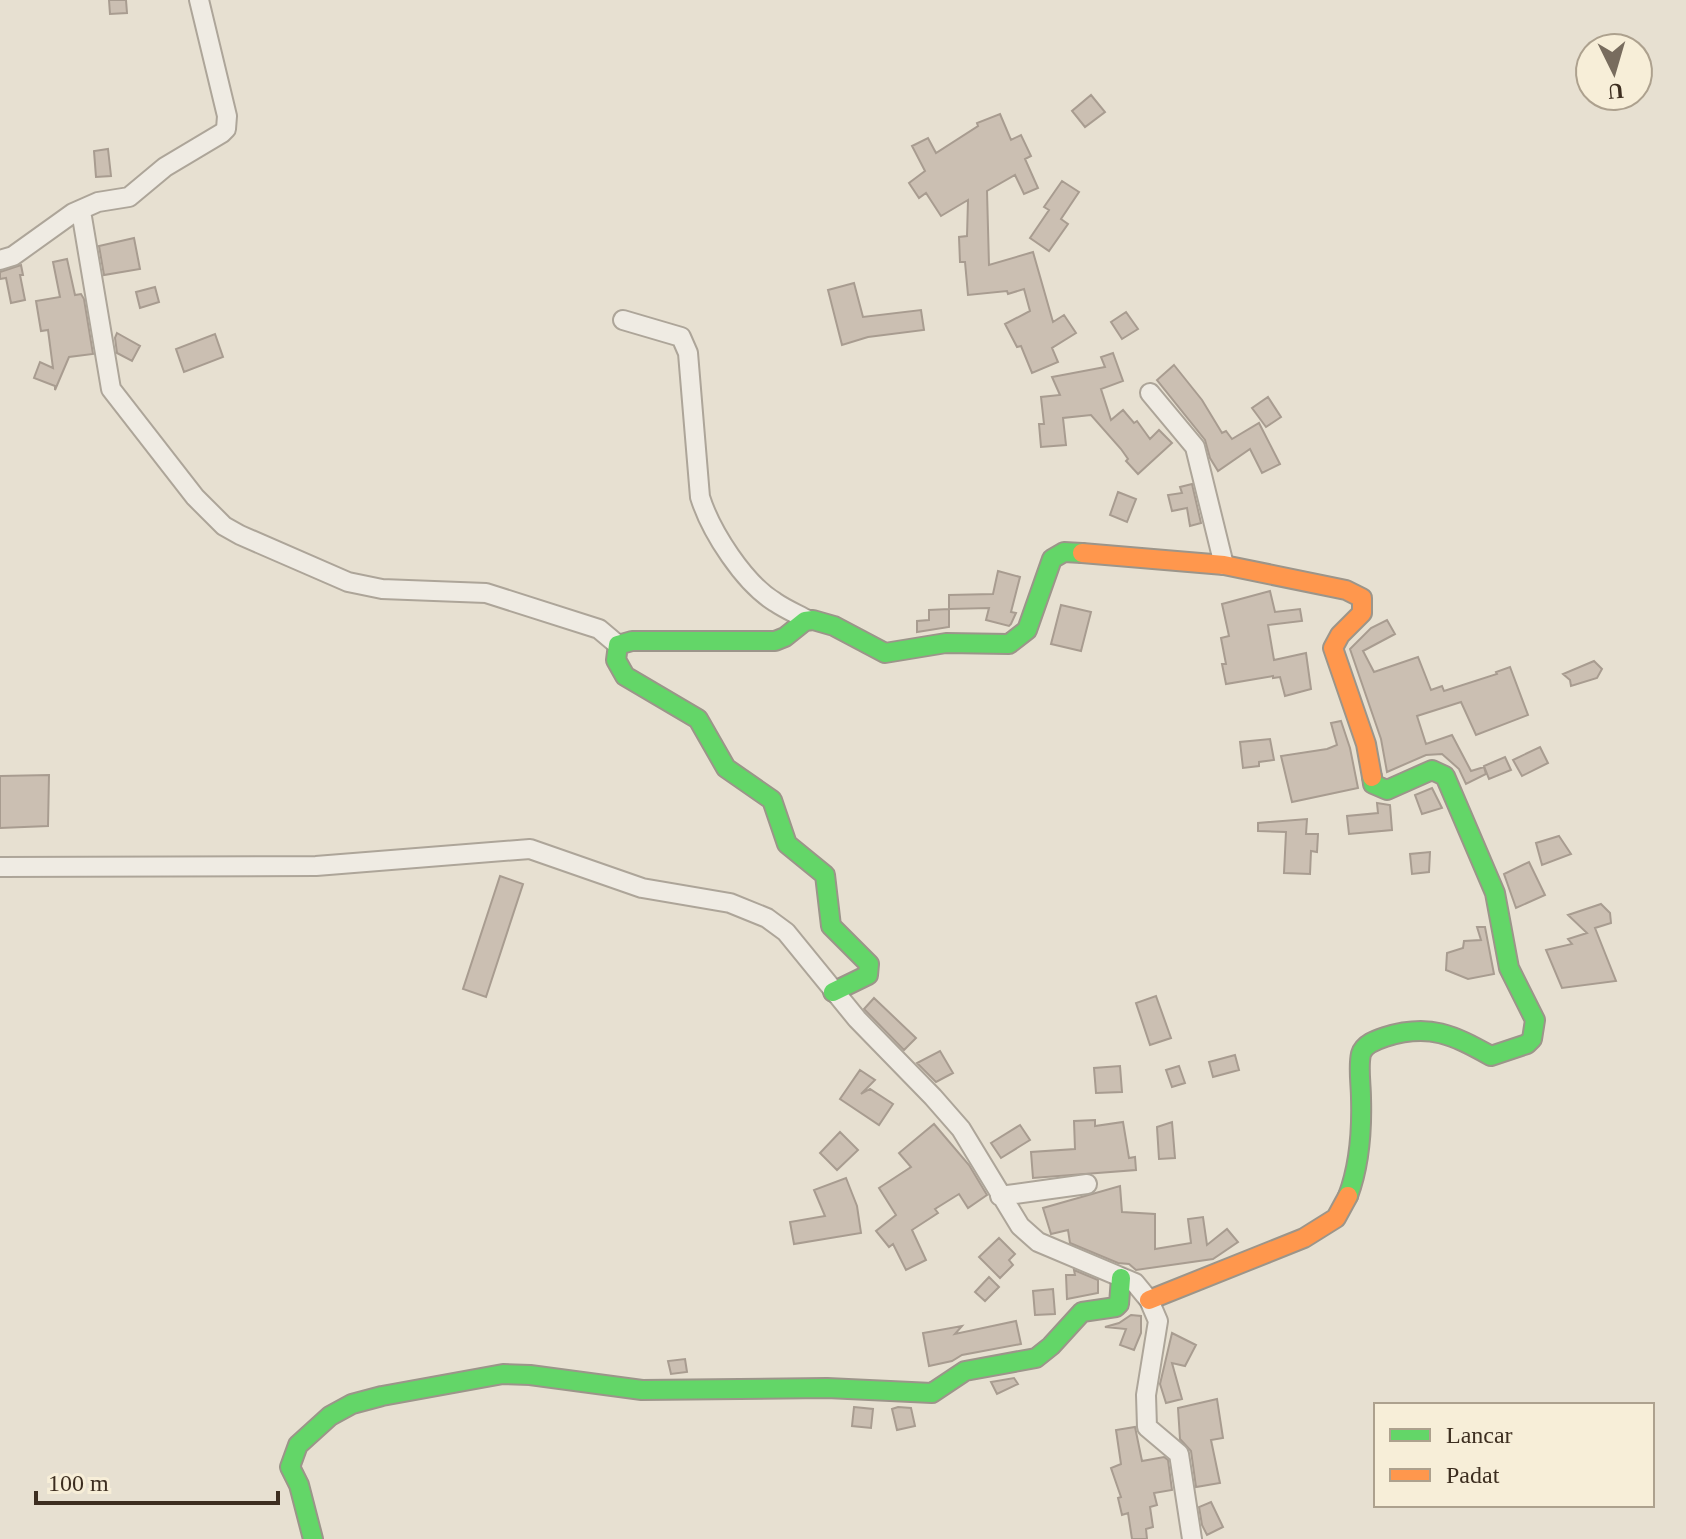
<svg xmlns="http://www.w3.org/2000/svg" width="1686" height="1539" viewBox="0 0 1686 1539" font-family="'Times New Roman',serif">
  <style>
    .building { fill: #cbbfb2; stroke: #a89c90; stroke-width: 2 }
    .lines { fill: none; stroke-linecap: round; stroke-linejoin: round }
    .street-casing { stroke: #ada599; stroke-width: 22 }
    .fast-casing { stroke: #9c958a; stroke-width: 22 }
    .slow-casing { stroke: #9c958a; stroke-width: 22 }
    .street { stroke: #efebe3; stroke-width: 18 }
    .fast { stroke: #63d668; stroke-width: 18 }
    .slow { stroke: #ff974d; stroke-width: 18 }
  </style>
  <rect width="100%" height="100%" fill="#e7e0d1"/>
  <path class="building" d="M109,0H126L127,13L110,14Z
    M1091,95L1105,112L1085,127L1072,111Z
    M1000,114L1011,140L1021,135L1031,156L1025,159L1038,188L1024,194L1015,175L987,191L989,265L1033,252L1053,322L1064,315L1076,333L1052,348L1058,362L1032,373L1021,346L1017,347L1005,324L1030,311L1024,289L1008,294L1007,291L968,295L965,262H960L959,237L967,236L968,200L941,216L926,193L919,198L909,183L925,171L912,146L928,138L936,153L978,126L977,123Z
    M108,149L111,176L96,177L94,151Z
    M1062,181L1079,192L1061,219L1068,224L1049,251L1030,238L1049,210L1044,207Z
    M134,238L140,269L104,275L99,246Z
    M67,259L75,295L81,294L84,299L93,354L69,357L55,390V386L34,378L40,362L53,368L48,330L41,331L36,301L60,297L53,262Z
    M21,265L23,275H20L25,300L11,303L6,278L0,279V272Z
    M854,283L863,317L921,310L924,330L868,337L842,345L828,290Z
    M155,287L159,302L140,308L136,292Z
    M1126,312L1138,329L1122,339L1111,322Z
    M117,333L140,346L132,361L117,353L115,338Z
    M215,334L223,357L184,372L176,349Z
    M1113,353L1123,381L1101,389L1111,420L1123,410L1134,423L1137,421L1150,439L1159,430L1172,443L1138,474L1126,461L1128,459L1121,449L1091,415L1063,418L1066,445L1041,447L1039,424H1044L1041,397L1060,395L1052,377L1105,367L1101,357Z
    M1174,365L1202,400L1222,433L1226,431L1232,439L1259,423L1280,464L1262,473L1250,449L1218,471L1210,458L1205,440L1157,380Z
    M1268,397L1281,417L1266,427L1252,408Z
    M1192,484L1201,523L1190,526L1187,508L1172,511L1168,495L1182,493L1180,487Z
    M1118,492L1136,499L1127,522L1110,515Z
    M998,571L1020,577L1011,612L1016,613L1011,624L1009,626L986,620L989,608L949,609V595L993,594Z
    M1270,591L1275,612L1300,609L1302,621L1268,625L1274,660L1306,653L1311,689L1285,696L1280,677L1273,678V676L1226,684L1222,664H1226L1221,638L1229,636L1222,604Z
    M1061,605L1091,612L1081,651L1051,644Z
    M949,609V627L917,632V621L929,620V610Z
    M1387,620L1395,634L1363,651L1374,672L1418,657L1431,690L1442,686L1444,691L1497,674L1496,672L1510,667L1528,715L1476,735L1461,702L1417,716L1426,744L1452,735L1471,771L1484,767L1486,774L1466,784L1459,769L1442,754L1426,755L1387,772L1381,739L1350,649L1371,628Z
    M1594,661L1602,669L1597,678L1571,686L1570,680L1563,674Z
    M1341,721L1350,748L1358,788L1292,802L1281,756L1327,749L1337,745L1331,723Z
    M1270,739L1274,760L1259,762V766L1243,768L1240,742Z
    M1540,747L1548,763L1522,776L1513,760Z
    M1505,757L1511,770L1489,779L1484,766Z
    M49,775L48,826L0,828V776Z
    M1432,788L1442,808L1422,814L1415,795Z
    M1377,803L1390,805L1392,830L1349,834L1347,816L1378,813Z
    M1307,819L1306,834H1318L1317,852L1311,851L1310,874L1284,873L1286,832L1258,831V823Z
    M1559,836L1571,854L1542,865L1536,843Z
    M1430,852L1429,872L1412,874L1410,854Z
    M1529,862L1545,895L1516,908L1504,874Z
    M500,876L523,884L486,997L463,989Z
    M1601,904L1610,913L1611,923L1595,928L1616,981L1562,988L1546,950L1572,944L1568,939L1587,933L1568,915Z
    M1477,927H1485L1494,974L1468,979L1446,970L1447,953L1463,948L1464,941L1481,940Z
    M1156,996L1171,1038L1150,1045L1136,1003Z
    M874,998L916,1038L904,1050L864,1009Z
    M940,1051L953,1073L936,1082L917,1063Z
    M1235,1055L1239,1070L1213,1077L1209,1062Z
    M1120,1066L1122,1092L1096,1093L1094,1068Z
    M1179,1066L1185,1083L1172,1087L1166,1070Z
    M860,1070L875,1080L861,1094L870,1089L893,1104L879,1125L840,1099Z
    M1095,1120V1126L1123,1122L1129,1158L1135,1157L1136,1170L1033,1178L1031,1152L1075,1149L1074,1121Z
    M1172,1122L1175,1158L1159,1159L1157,1127Z
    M934,1124L969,1165L987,1195L968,1208L959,1194L935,1209L938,1213L912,1230L926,1260L906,1270L893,1244L889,1247L876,1231L896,1215L879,1188L911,1167L899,1153Z
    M1020,1125L1030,1140L1001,1158L991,1143Z
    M840,1132L858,1150L837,1170L820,1153Z
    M846,1178L857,1206L861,1233L794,1244L790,1222L825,1216L814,1190Z
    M1120,1186L1122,1212L1155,1214V1249L1191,1243L1188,1219L1203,1217L1207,1245L1227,1229L1238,1242L1213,1259L1136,1270L1129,1264L1118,1263L1070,1243L1068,1230L1051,1234L1043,1208Z
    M999,1238L1015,1254L1009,1260L1013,1265L1000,1278L979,1257Z
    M1074,1270L1098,1280V1293L1067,1299L1066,1275H1075Z
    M989,1277L999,1287L985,1301L975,1292Z
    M1053,1289L1055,1314L1035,1315L1033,1291Z
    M1131,1315L1141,1316V1333L1134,1350L1120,1345L1126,1329L1105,1327L1119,1323Z
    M1016,1321L1021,1344L962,1355L952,1361L929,1366L923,1333L962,1326L955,1334Z
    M1172,1333L1196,1345L1185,1366L1172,1363L1182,1399L1166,1403L1160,1384Z
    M685,1359L687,1372L671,1374L668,1361Z
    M1014,1378L1018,1384L997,1394L991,1382Z
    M1217,1399L1223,1438L1211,1440L1220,1483L1196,1487L1191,1451L1180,1439L1178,1408Z
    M854,1407L873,1409L871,1428L852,1426Z
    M898,1407L911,1408L915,1426L897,1430L892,1409Z
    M1135,1427L1142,1461L1164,1457L1168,1460L1172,1490L1154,1493L1157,1505L1150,1507L1153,1527L1146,1529L1147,1539H1132L1128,1513L1122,1515L1118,1498L1121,1497L1111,1468L1121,1464L1116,1430Z
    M1211,1502L1223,1527L1207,1535L1202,1525L1199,1507Z"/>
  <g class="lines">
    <defs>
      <path id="street" d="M81,211L111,389L195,497L224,526L240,535L348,582L382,589L486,593L599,629L618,645
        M0,260L13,256L73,213L98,202L129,197L165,167L222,133L226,129L227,116L199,0
        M623,320L681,337L688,353L700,497C711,532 744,583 775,602C785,609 797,614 808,620
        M1150,393L1195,447L1224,565
        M0,867L316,866L530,849L642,888L730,903L767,918L786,932L857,1019L933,1097L961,1129L1020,1226L1038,1242L1135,1283L1149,1300L1158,1321L1146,1395L1147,1427L1179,1454L1192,1539
        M1000,1196L1087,1184"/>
      <path id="fast" d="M833,992L868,975L869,964L831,926L825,875L787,844L772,800L726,768L698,719L625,676L616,660L618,645L632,641H775L785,637L805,621L813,620L834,626L885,653L946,643L1009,644L1027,630L1052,559L1064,552L1082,553
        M1348,1196C1360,1164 1362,1131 1361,1098C1361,1085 1358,1067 1361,1054C1364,1044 1376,1040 1385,1037C1430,1023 1453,1035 1491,1056L1527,1044L1532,1039L1535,1020L1509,968L1495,893L1445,776L1432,770L1387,790L1373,784L1372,777
        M313,1539L299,1485L290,1467L298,1445L330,1416L352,1404L382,1396L503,1374L530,1375L642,1390L827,1388L932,1393L965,1371L1036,1358L1051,1346L1082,1312L1116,1307L1119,1304L1121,1278"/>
      <path id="slow" d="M1082,553L1224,565L1346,590L1362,598V613L1340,635L1333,648L1366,744L1372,777
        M1149,1300L1304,1238L1336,1218L1348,1196"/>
    </defs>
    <use href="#street" class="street-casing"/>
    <use href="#fast" class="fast-casing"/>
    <use href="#slow" class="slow-casing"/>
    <use href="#street" class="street"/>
    <use href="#fast" class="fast"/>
    <use href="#slow" class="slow"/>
  </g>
  <rect x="1374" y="1403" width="280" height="104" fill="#f7eed8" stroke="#ada18e" stroke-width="2"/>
  <rect x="1390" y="1429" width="40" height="12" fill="#63d668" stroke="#ada18e" stroke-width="2"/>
  <text x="1446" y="1443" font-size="24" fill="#3d2e20">Lancar</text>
  <rect x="1390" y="1469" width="40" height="12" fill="#ff974d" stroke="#ada18e" stroke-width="2"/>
  <text x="1446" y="1483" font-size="24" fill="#3d2e20">Padat</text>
  <g transform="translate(1614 72) rotate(175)"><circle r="38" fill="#f7eed8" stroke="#ada18e" stroke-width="2"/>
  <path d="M0-6L14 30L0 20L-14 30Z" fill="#786c5e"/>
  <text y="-12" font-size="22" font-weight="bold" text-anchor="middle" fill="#3d2e20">U</text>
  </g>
  <path d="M36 1491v12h242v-12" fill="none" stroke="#3d2e20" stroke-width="4"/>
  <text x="48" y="1491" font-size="24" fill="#3d2e20" stroke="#f7eed8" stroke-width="6" paint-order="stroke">100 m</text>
</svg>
